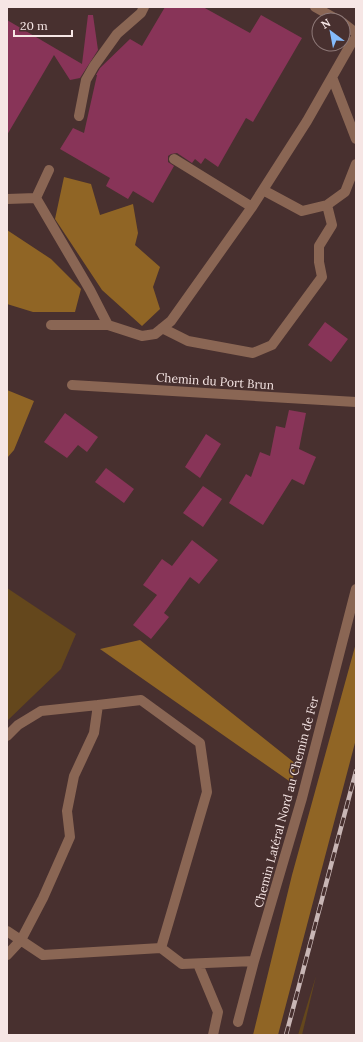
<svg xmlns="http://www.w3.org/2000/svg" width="363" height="1042" viewBox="0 0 363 1042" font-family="Lora,serif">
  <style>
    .green { fill: #64471c }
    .forest { fill: #906525 }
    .building { fill: #883458 }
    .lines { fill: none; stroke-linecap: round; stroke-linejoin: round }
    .minor { stroke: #8a6654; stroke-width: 10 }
    .rail-casing { stroke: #c8b6b5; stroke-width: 4.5 }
    .rail { stroke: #48302f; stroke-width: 3; stroke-dasharray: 9; stroke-linecap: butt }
    .labels { text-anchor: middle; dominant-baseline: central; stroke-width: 3; stroke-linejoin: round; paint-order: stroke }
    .street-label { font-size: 12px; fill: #f6e6e5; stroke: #48302f }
  </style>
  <rect width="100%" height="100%" fill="#48302f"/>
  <path class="green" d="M7,588L76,634L61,669L7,721Z
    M316,976L302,1035H298Z"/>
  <path class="forest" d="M64,177L91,184L100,215L133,204L138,233L135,245L160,267L153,287L160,309L142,326L102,290L55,219Z
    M7,230L51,259L81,289L75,312H33L7,304Z
    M7,390L34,401L14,450L7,458Z
    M140,640L296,764L292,783L100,649Z
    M356,643V739L278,1035H253L292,875Z"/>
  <path class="building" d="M165,7H203L250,33L261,15L302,38L253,122L246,118L218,167L205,158L201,164L195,159L192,163L177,153L171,154L168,156V162L174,166L153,203L133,191L128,199L106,186L110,178L60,149L73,128L84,133L97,75H96L100,68L130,39L142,46Z
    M88,15H93L98,50L80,78L70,80L54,55L7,135V20L82,64Z
    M325,322L348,339L331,362L308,345Z
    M289,410L306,413L299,449L316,457L304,485L292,479L263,525L229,503L246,474L251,477L260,452L270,456L276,426L285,428Z
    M65,413L98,437L87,452L78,445L67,458L44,442Z
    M206,434L221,444L200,478L185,467Z
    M106,468L134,489L124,503L95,482Z
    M203,486L222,499L203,527L183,513Z
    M192,540L218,560L199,584L190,577L164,613L169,617L151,639L133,625L157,595L143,585L162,559L172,566Z"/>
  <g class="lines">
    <path class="minor" d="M315,7L338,20
      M343,23L356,33
      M332,77L356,139
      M79,116L86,80L94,66L117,34L141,13L144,7
      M174,159L252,207
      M49,170L36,198L90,290L108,325
      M263,190L302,211L327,205L345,192L356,164
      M7,199L36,198
      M51,325H108L142,336L155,334L171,321L252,207L307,121L352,42L356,38
      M162,328L188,341L253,353L272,345L322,277L319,262V246L332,225L327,205
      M72,385L356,402
      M98,705L141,700L200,743L207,792L161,948
      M7,736L18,725L41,711L98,705L94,733L74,776L67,811L70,837L43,898L21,940L7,955
      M7,931L43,955L161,948L182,964L254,961
      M198,964L218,1012L213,1035
      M238,1022L254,961L302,798L356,589"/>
    <defs>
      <path id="rail" d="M286,1035L356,771"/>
    </defs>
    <use href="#rail" class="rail-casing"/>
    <use href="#rail" class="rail"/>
  </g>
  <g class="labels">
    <g class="street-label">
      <text transform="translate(215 381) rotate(4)">Chemin du Port Brun</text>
      <text transform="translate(286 802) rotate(-75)">Chemin Latéral Nord au Chemin de Fer</text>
    </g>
  </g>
  <rect width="363" height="1042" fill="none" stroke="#f6e6e5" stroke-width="16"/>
  <g transform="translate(331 32) rotate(328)"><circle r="19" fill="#48302f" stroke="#8e7978"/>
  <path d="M0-3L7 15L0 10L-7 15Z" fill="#85bbfb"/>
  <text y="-6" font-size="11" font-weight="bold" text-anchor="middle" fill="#f6e6e5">N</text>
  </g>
  <path d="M14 30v6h58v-6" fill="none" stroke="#f6e6e5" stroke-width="2"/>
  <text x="20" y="30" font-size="12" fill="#f6e6e5" stroke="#48302f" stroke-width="3" paint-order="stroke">20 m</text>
</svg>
